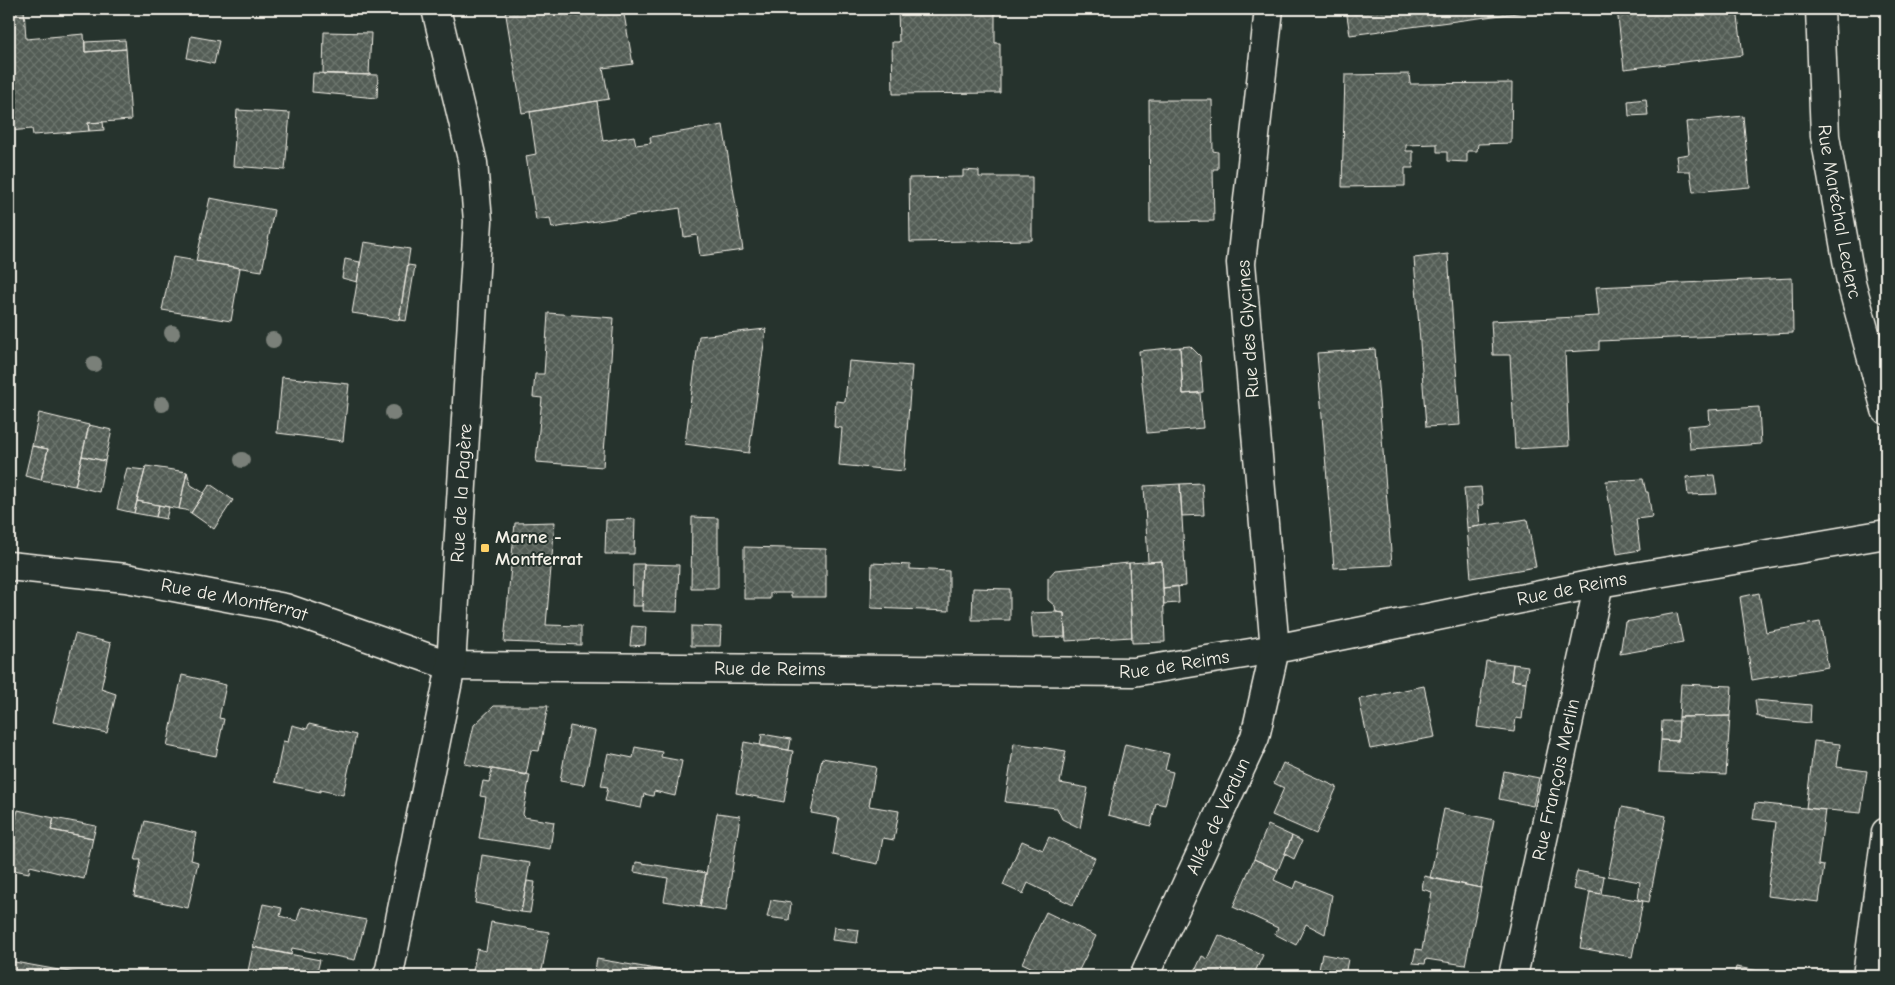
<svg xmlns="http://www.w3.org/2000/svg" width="1895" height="985" viewBox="0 0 1895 985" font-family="'Comic Neue',sans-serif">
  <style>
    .building { fill: url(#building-cross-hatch); stroke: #f4f1e8 }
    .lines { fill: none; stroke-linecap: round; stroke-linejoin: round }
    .minor-casing { stroke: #f4f1e8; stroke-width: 31 }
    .minor { stroke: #26332d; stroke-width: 28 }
    .tree { fill: #7a8079 }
    .poi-dot { fill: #ffd166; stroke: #26332d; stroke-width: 2 }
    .labels { text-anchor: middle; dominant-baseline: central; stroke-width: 4; stroke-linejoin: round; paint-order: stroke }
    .street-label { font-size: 19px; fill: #f4f1e8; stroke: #26332d }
    .poi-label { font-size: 19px; font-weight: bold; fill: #f4f1e8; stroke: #26332d; text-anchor: start }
  </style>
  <defs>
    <pattern id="building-cross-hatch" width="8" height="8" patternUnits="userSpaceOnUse" patternTransform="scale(1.25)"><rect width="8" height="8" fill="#525c55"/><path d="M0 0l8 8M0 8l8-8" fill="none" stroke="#6c746d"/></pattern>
  </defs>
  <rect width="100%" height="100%" fill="#26332d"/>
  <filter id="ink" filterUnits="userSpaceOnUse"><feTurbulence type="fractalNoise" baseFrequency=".02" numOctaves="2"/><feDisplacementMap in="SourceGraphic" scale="10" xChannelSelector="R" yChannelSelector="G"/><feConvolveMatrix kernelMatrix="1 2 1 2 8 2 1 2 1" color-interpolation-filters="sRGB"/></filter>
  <g filter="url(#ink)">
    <path class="building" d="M9,9H24L26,39L84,34L85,52L126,49L131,120L88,123L89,131L33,135L32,129L9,131V101H11L9,71Z
      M505,9H623L633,64L603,68L609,99L522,113Z
      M892,9H995V43H1000V93L893,94L892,42H899L898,9Z
      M1346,9H1547L1350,35Z
      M1617,9H1737L1743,55L1624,69Z
      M324,32L371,33L369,75L323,74Z
      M191,36L219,41L214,64L187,58Z
      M125,40L126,49L85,52V42Z
      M313,73L378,75L377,98L312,92Z
      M1409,74L1410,84L1512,83L1511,143L1478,144L1477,151H1467V162L1447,161V152H1437V144L1406,145V151H1413V168H1405V186L1342,187L1345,75Z
      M1646,99L1648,115L1629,116L1628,101Z
      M1149,100H1212L1213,151L1218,152V169H1213L1214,221L1150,222Z
      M597,101L603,141L634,136L636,145L651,143L650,137L723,125L743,250L700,256L697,235L684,237L680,208L552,228L550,218L536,220L526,156L536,154L530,112Z
      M237,110L290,113L285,170L233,166Z
      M1743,116L1750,187L1693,192L1690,171H1678L1676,156L1689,154L1686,122Z
      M103,122L104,130L89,131L88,123Z
      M1886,141V174L1880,142Z
      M963,170L979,171V177H1032V240L910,242L909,178L963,177Z
      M210,198L274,210L262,271L196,261Z
      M364,242L410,249L399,320L352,313Z
      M1448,254L1460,425L1426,427L1414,258Z
      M173,257L240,268L231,321L162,310Z
      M345,259L360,262L357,282L342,278Z
      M408,265L415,266L406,321L399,320Z
      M1792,278L1793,333L1599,341V350L1565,352L1569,446L1515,449L1510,355H1493L1491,321L1599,316L1596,287Z
      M548,313L614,318L603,467L536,462L542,398L533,397L535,374H544Z
      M766,329L749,453L685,444L699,336Z
      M1190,346L1200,356L1203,392L1183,394L1180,347Z
      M1180,347L1183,394L1200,393L1203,428L1147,433L1139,351Z
      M1375,349L1392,565L1334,568L1317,353Z
      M849,361L912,366L904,471L839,465L842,428L834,427L836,401L845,402Z
      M282,377L349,384L343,441L277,433Z
      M1759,407L1761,444L1690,449L1688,426L1710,424L1709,410Z
      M39,413L89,425L75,486L41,480L48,449L32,446Z
      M89,425L112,430L105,461L82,456Z
      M32,446L48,449L41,480L25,476Z
      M82,456L105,461L99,492L75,486Z
      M146,466L187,472L179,509L137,501Z
      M127,468L145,470L134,513L117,509Z
      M187,472L191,485L204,493L191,513L186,510L179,509Z
      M1714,475L1717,494L1688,495L1686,477Z
      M1643,479L1646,492H1648L1652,517L1636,519L1640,550L1617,554L1606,481Z
      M1202,483L1204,515L1182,516L1180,484Z
      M210,484L233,500L214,529L191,513Z
      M1180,484L1186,586L1163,588L1162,561L1148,562L1144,486Z
      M1481,487L1483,505H1478L1480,526L1467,528L1464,488Z
      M137,501L159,505L156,517L134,513Z
      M159,505L169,507L166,519L156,517Z
      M692,517L718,518V588H691Z
      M635,519L634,554H605L606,520Z
      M1527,519L1536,567L1471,578L1467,528Z
      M555,522L546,625L581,626V645L504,642L515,523Z
      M744,547L826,549V597H791V593H770V599H744Z
      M1162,561L1165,642L1132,643L1129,563Z
      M872,563L910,565V569L949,571V611L871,608Z
      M1129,563L1132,637L1066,641L1064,613L1056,612L1055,606L1048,600V578L1055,570Z
      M633,564H644L642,606H632Z
      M644,564L679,565L677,612L642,611Z
      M1178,586L1179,603L1164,604L1163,588Z
      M973,588L1010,589V620H972Z
      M1759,593L1766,632L1820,622L1828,667L1752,680L1740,597Z
      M1056,612L1064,613L1065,637L1033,638L1031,613Z
      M1677,613L1683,643L1620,654L1625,622Z
      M632,626L646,627L645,645L630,646Z
      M691,626L721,627L720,646H691Z
      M75,634L111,643L101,689L116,694L107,733L53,722Z
      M1486,661L1513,664L1511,680L1526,682L1522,719L1516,718L1514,732L1477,727Z
      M1513,664L1528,666L1526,682L1511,680Z
      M182,675L226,685L219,718L224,719L216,756L167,746Z
      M1681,684L1732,686L1730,716L1679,717Z
      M1424,686L1435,737L1370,749L1359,699Z
      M1755,700L1811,705L1810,723L1762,718L1757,716Z
      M494,706H548L539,751L531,750L526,775L465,764L474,725Z
      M1730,716L1726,775L1659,772L1661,740L1678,741L1679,717Z
      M1662,721H1679L1678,741L1661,740Z
      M309,724L356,735L343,795L320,790V792L275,782L283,741L288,742L292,725L307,729Z
      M570,726L595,731L584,785L560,781Z
      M762,734L791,739L789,750L760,746Z
      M1814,741L1840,744L1837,767L1867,771L1861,813L1806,808Z
      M744,742L793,751L784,802L736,793Z
      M1014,743L1066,751L1060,783L1088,788L1080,828L1062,819L1057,808L1005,802Z
      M1125,744L1169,754L1165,770L1173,772L1165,805L1156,803L1151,826L1108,815Z
      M635,747L662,752L661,757L682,761L675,796L654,791L653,796L644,794L641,808L605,801L608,787L601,786L608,753L633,758Z
      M822,758L876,767L869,806L899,811L894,840L883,838L878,864L833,855L839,818L811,813Z
      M1283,763L1337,787L1316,834L1272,815L1284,788L1274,783Z
      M492,769L530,775L523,814L524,817L554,822L550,849L479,838L486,797L480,796L483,781L489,782Z
      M1504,771L1539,778L1533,806L1499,799Z
      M1755,803L1825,810L1818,865L1824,866L1819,902L1767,896L1776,822L1753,819Z
      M1622,807L1666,816L1649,902L1638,900L1640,882L1608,876Z
      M1444,809L1494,820L1481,888L1430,878Z
      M18,810L54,818L51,830L93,838L84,879L30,866L29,873L9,869V851Z
      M717,813L740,816L726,911L700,907Z
      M54,818L96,826L93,838L51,830Z
      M145,821L196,833L191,860L198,862L188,908L134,896L141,860H135Z
      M1268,825L1292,836L1278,870L1254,859Z
      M1292,836L1302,841L1294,859L1285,854Z
      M1049,837L1095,858L1073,905L1028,883L1023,894L1003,885L1022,841L1043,850Z
      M482,855L530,863L521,912L475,903Z
      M1254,859L1278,870L1274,880L1294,889L1297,881L1332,895L1325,934L1306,924L1296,945L1275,934L1278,928L1233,907Z
      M636,862L706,873L700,907L664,901L668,878L634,872Z
      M1577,871L1604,876L1601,894L1573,889Z
      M1424,876L1481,888L1465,965L1426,959L1425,964L1413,963L1416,949L1422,950L1432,892L1422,889Z
      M527,881L535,882L530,913L521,912Z
      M1590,892L1643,901L1632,957L1580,948Z
      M771,900L791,903L789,920L767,917Z
      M263,904L282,908L280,916L297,921L301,907L366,920L355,960L292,948L291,955L253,947Z
      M1046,912L1096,936L1076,976H1050L1022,963Z
      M491,922L549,932L541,976H472L477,949L486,951Z
      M834,927L859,930L857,943L832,940Z
      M1219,935L1263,955L1253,976H1200L1201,974L1195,971L1202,956L1208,959Z
      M253,947L320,960L316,976H247Z
      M1322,954L1348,959L1345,975L1319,970Z
      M597,959L673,972L672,976H594Z
      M9,961L92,976H9Z
      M1736,967L1783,975L1734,976Z
      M1319,970L1343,975L1342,976H1318Z"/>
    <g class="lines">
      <defs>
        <g id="minor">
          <path id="s1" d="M1820,9L1825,136L1851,282L1886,410"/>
          <path id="s2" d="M9,566L126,578L285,608L451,666L1133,672L1275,649L1599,583L1886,534"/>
          <path id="s3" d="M387,976L390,969L451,666L478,221L473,163L436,9"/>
          <path id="s4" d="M1144,976L1255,737L1275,649L1241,263L1269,9"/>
          <path id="s5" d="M1513,976L1599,583"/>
          <path d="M1867,976L1886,832"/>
        </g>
      </defs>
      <use href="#minor" class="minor-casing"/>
      <use href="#minor" class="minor"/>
    </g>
    <g class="tree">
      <circle cx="172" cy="333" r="8"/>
      <circle cx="273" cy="340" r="8"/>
      <circle cx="94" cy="364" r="8"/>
      <circle cx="162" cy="404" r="8"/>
      <circle cx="393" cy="413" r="8"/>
      <circle cx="242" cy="460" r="8"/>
    </g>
  </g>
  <rect class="poi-dot" x="480" y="543" width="10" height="10" rx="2.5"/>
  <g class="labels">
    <g class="street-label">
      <text stroke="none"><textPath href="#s1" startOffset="204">Rue Maréchal Leclerc</textPath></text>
      <text transform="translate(1248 329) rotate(-94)">Rue des Glycines</text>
      <text stroke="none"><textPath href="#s3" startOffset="490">Rue de la Pagère</textPath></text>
      <text stroke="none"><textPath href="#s2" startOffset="1584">Rue de Reims</textPath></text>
      <text stroke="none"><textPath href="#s2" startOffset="228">Rue de Montferrat</textPath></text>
      <text stroke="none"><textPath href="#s2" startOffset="1179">Rue de Reims</textPath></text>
      <text stroke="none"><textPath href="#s2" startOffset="774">Rue de Reims</textPath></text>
      <text stroke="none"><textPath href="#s5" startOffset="201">Rue François Merlin</textPath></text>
      <text stroke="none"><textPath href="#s4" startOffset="176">Allée de Verdun</textPath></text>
    </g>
    <g class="poi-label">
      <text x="495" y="537">Marne -<tspan x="495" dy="22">Montferrat</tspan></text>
    </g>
  </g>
  <rect width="1895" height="985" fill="none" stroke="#26332d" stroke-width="30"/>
  <rect x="15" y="15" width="1865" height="955" fill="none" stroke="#f4f1e8" stroke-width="2" filter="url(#ink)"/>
</svg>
